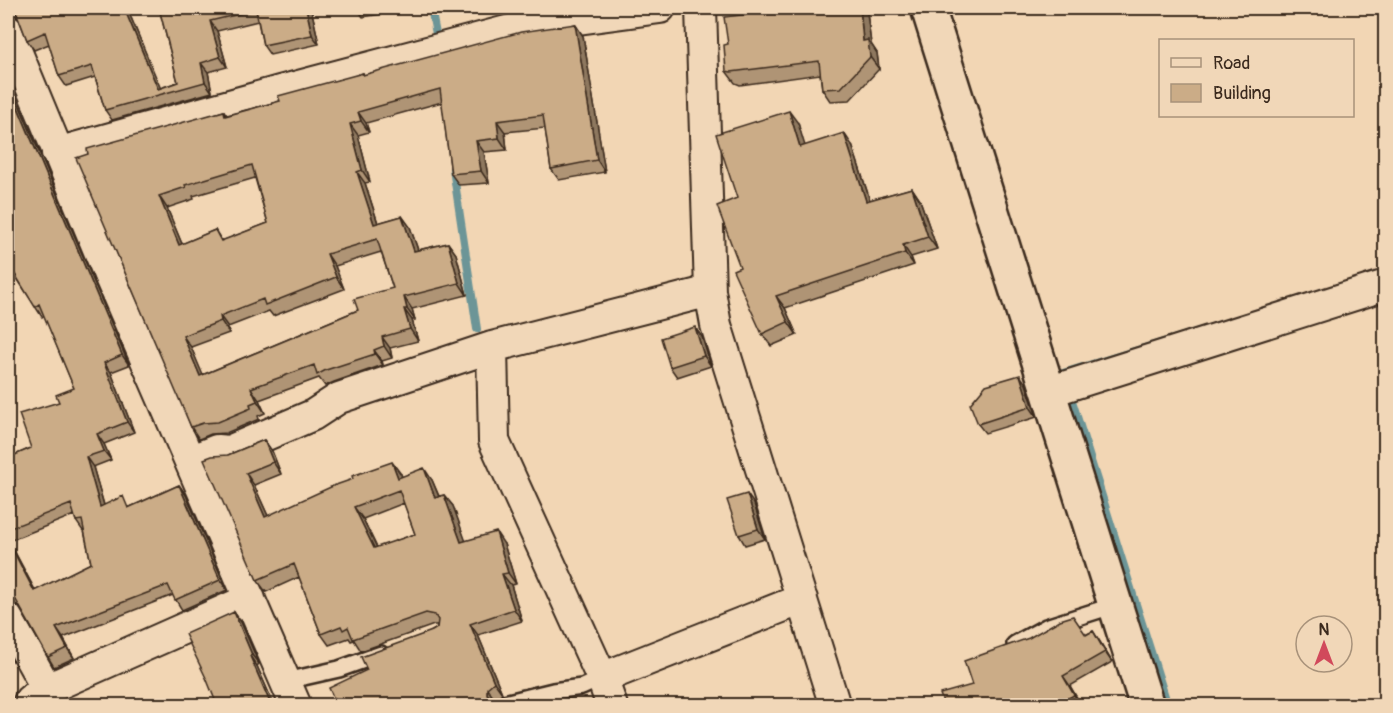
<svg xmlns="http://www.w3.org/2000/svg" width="1393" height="713" viewBox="0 0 1393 713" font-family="Pangolin,sans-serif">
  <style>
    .water { fill: url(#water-waves); stroke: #6c9597; stroke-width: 1.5 }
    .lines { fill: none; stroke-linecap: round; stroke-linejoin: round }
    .stream { stroke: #6c9597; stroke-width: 8 }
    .lane-casing { stroke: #3b2a1e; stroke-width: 20 }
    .street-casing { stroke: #3b2a1e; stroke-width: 34 }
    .secondary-casing { stroke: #3b2a1e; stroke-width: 38 }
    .lane { stroke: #f1d7b8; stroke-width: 15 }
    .street { stroke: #f1d7b8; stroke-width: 30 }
    .secondary { stroke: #f1d7b8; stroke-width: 33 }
    .wall { fill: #af9474; stroke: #3b2a1e; stroke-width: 1.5; fill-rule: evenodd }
    .shaded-wall { fill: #8e785e; stroke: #3b2a1e; stroke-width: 1.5 }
    .building { fill: #cbac87; stroke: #3b2a1e; stroke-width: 1.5; fill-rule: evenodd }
  </style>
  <defs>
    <pattern id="water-waves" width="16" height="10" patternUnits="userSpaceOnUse" patternTransform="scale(1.5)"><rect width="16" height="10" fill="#8cdce8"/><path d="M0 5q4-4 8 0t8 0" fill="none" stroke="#7abdc7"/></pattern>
  </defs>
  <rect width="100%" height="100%" fill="#f2d6b4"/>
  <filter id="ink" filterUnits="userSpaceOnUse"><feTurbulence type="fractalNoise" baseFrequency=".0167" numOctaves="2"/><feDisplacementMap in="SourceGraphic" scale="12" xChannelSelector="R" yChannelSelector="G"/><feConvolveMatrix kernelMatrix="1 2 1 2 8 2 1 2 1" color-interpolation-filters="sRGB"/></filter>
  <g filter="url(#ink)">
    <path class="water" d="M1385,270V275L1061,374L1059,371Z"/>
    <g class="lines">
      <path class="stream" d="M431,8L436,34
        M453,169L477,329
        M1069,391L1168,706"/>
      <defs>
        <path id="lane" d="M1015,644L1046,627L1115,605
          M286,681L339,669L381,654
          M504,703L553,691L582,687L602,678"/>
        <path id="street" d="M701,8L710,291L716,325L835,706
          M8,31L109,275L296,706
          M57,153L280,91L526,26L660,8
          M492,347L494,441L602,678L802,599
          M1048,392L1386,285
          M190,461L217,450L229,451L313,415L339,398L492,347L710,291
          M8,619L47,689
          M602,678L612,706
          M27,706L30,700L47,689L250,599"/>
        <path id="secondary" d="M928,8L1147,706"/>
      </defs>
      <use href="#lane" class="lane-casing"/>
      <use href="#street" class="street-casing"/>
      <use href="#secondary" class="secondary-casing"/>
      <use href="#lane" class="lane"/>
      <use href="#street" class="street"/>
      <use href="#secondary" class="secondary"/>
    </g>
    <path class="wall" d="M8,8H127L160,88L178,82L159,8H311L319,44L270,55L263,45L258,21L217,31L227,67L208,72L212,92L112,120L105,110L95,77L66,86L59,76L49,44L34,50L27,40L18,17L11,14H8Z
      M357,8H388L389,13L363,17Z
      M430,8H473L436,15Z
      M867,13L871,44L877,53L879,69L850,100L830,101L822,89L820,74L740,85L735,83L726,71Z
      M575,24L583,36L605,172L559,180L551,169L545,128L505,132L507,150L484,152L489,183L459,185L451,174L442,102L366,123L369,132L358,135L370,182L365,183L378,223L402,216L410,227L418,250L448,243L456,254L467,295L412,309L415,320H412L418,341L390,348L392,358L382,361L383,365L334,382L325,386L319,378L259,400L265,413L258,416L259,419L226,433L211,434L199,439L191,427L88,154L224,111L227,115L280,101L363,73L364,75ZM255,178L268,223L222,241L215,230L182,244L167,208L194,199L193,196ZM381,252L393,288L358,310L202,375L191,347L229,333L228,327L269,311L273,316L344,289L335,266Z
      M8,78L129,365L111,372L134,432L104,444L111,460L93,467L104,505L130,507L179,485L186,495L227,590L182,610L173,595L63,638L74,658L54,667L48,657L19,607L17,605L9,602L8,599V458L31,448L59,402L74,388L44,315L42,317L11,269L8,270ZM74,515L76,521L83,531H84L91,563L35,591L9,541Z
      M798,123L804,146L852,145L870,200L912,188L920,200L937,249L911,257L914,265L785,308L797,335L771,346L762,334L737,198Z
      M702,337L711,366L677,377L670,367Z
      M1026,384L1037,417L985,433L978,424Z
      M264,440L272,451L281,474L254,485L268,516L401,474L402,477L432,480L439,496L444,495L453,506L465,541L504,544L516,584L511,585L522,621L478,635L502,693L495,700L505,705L367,670L437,628V625H434L361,651L354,640L351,641L349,638L329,645L321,634L299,577L266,592L257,580L228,455ZM404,503L415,534L377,548L363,519Z
      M754,504L765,539L745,545L739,535Z
      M234,612L241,622L259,664L257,666L274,705H217Z
      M1093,631L1100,642L1112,662L1070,686L1081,705H944Z"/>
    <path class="shaded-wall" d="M124,8H127L163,94L158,89Z
      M306,8H311L319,44L312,35Z
      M860,8H864L867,13L871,44L877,53L879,69L870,57L863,41Z
      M210,21L217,31L227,67L220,57Z
      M575,24L583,36L605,172L597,160Z
      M201,63L208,72L212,92L205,82Z
      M8,78L129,365L122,355L8,84Z
      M789,111L798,123L809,159L800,147Z
      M358,112L366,123L369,132L361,121Z
      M497,121L505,132L507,150L499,138Z
      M350,124L358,135L370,182L362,170Z
      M844,133L852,145L874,213L866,201Z
      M476,141L484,152L489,183L481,171Z
      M357,172L365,183L382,236L374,224Z
      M912,188L920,200L937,249L928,237Z
      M159,196L167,208L187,256L179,245Z
      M402,216L410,227L422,262L414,251Z
      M448,243L456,254L467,295L459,283Z
      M903,245L911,257L914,265L905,253Z
      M327,254L335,266L344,289L336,277Z
      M776,296L785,308L797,335L788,322Z
      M404,297L412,309L415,320L407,309Z
      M404,309L412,320L418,341L410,329Z
      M220,316L228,327L229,333L221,321Z
      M695,327L702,337L711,366L704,356Z
      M183,336L191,347L208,387L200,376Z
      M382,337L390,348L392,358L384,346Z
      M374,350L382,361L383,365L375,354Z
      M104,363L111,372L134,432L127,422Z
      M1020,375L1026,384L1037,417L1030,407Z
      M251,388L259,400L265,413L257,401Z
      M97,434L104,444L111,460L104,451Z
      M264,440L272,451L281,474L273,462Z
      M86,457L93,467L107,516L100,507Z
      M392,462L401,474L406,490L398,478Z
      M424,468L432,480L444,509L435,498Z
      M246,473L254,485L274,529L265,517Z
      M179,485L186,495L227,590L220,580Z
      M747,494L754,504L765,539L758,529Z
      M444,495L453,506L470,553L461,542Z
      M354,507L363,519L383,560L374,548Z
      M496,532L504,544L516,584L508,573Z
      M8,538L9,541L41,601L34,591L8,541Z
      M502,574L511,585L522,621L514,609Z
      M234,612L241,622L259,664L252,655Z
      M470,624L478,635L502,693L494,682Z
      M56,628L63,638L74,658L67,648Z
      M1093,631L1100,642L1112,662L1105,652Z
      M250,656L257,666L274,705H271Z
      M1063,676L1070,686L1081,705L1074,695Z
      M487,688L495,700V705L487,694Z"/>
    <path class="building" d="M11,8H124L158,89L178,82L159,8H306L312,35L263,45L256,10L210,21L220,57L201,63L205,82L105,110L92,66L59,76L45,32L27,40L17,14Z
      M802,8H860L863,41L868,40L870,57L841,88L822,89L819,61L731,72L726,71L724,45L728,44L724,17Z
      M575,24L597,160L551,169L543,115L497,121L499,138L476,141L481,171L451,174L440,89L358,112L361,121L350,124L362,170L357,172L374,224L402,216L414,251L448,243L459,283L404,297L407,309H404L410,329L382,337L384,346L374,350L375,354L326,370L317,375L314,365L251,388L257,401L250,404L251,408L218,422L203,423L191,427L76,158L88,154L87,149L224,111L225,116L280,101L278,96L363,73V75L521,32ZM252,165L268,223L221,241L215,230L179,245L159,196L186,187L185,185ZM377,239L393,288L354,299L358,310L200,376L183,336L221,321L220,316L263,299L265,305L336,277L327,254Z
      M8,84L122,355L104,363L127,422L97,434L104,451L86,457L100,507L123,496L128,508L179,485L220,580L175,600L168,585L56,628L67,648L48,657L16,600L10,595L8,594V541L34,591L91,563L82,520L76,521L71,504L8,529V458L31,448L19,414L59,402L56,395L74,388L39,304L35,307L8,263Z
      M789,111L800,147L844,133L866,201L912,188L928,237L903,245L905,253L776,296L788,322L762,334L733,270L740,267L717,206L737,198L716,134Z
      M695,327L704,356L670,367L661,338Z
      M1020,375L1030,407L978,424L970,404L986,385Z
      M264,440L273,462L246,473L265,517L333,486L353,479L352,476L392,462L398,478L424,468L435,498L444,495L461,542L496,532L508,573L502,574L514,609L470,624L494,682L487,688V694L493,700H501L503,705H337L329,688L367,670L361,657L432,631L437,628L438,620L435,615L426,613L353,639L348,627L343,630L341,626L321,634L294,564L257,580L204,459L212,456L228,455ZM399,490L415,534L374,548L354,507Z
      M747,494L758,529L739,535L727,500Z
      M234,612L252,655L250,656L271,705H217L207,680L185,634Z
      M1073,616L1086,635L1093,631L1105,652L1063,676L1074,695L1056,705H1040L1034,696L1019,705H944L940,694L972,685L964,661L1029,638L1060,620Z"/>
  </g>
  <rect width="1393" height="713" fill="none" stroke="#f1d7b8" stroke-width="30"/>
  <rect x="15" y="15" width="1363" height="683" fill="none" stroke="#3b2a1e" stroke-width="2" filter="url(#ink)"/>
  <rect x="1159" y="39" width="195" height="78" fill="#f1d7b8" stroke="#a8927a" stroke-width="1.5"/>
  <rect x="1171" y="58" width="30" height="9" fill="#f1d7b8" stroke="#a8927a" stroke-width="1.5"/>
  <text x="1213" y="69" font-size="18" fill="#3b2a1e">Road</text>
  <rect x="1171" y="84" width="30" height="18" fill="#cbac87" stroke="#a8927a" stroke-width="1.5"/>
  <text x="1213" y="99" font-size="18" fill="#3b2a1e">Building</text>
  <g transform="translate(1324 644)"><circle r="28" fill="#f1d7b8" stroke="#a8927a" stroke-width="1.5"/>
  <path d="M0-4.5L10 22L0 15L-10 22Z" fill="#d1495b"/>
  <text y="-9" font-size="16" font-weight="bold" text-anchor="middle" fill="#3b2a1e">N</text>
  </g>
</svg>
